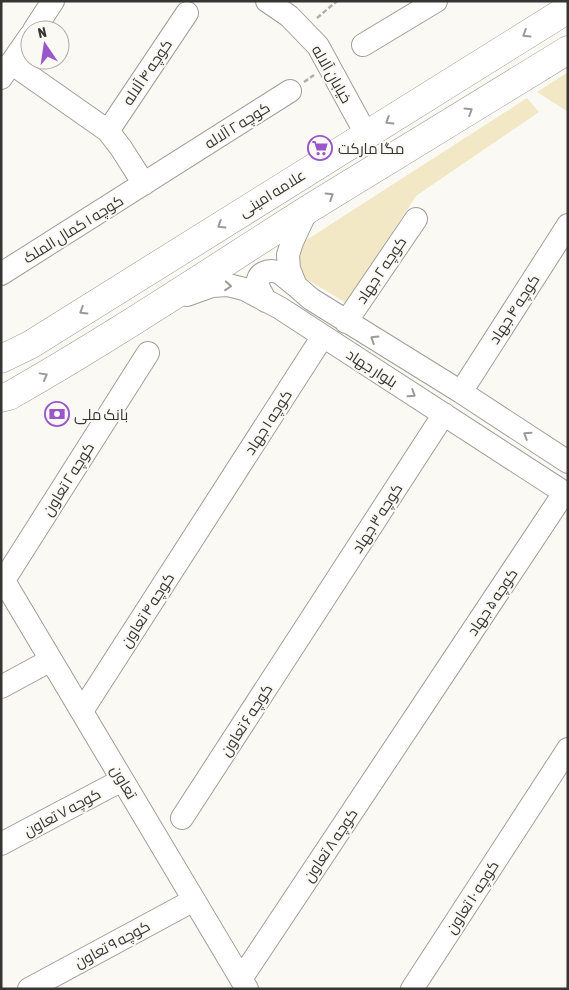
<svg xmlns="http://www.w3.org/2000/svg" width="569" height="990" viewBox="0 0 569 990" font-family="'Asap Condensed',Cairo,sans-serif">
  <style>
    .grass { fill: #f3e8c5 }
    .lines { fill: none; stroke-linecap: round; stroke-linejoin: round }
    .minor-casing { stroke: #9f9e99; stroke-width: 24 }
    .major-casing { stroke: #9f9e99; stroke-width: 29 }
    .path { stroke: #b1afac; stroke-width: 2.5; stroke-dasharray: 5 2.5; stroke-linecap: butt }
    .minor { stroke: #fff; stroke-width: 22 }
    .major { stroke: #fff; stroke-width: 28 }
    .oneway { stroke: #9a9a99 }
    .labels { text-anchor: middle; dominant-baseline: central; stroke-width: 4; stroke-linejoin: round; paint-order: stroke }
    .street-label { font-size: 15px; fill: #353533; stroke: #fbf9f4 }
    .poi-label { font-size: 15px; fill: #353533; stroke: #fbf9f4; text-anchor: start }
  </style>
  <rect width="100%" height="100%" fill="#fbf9f4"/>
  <path class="grass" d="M568,72V112L537,92Z
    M527,98L539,112L416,196L346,303L303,277L297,246Z"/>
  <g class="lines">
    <defs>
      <path id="minor" d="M267,1L289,16L318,46L366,134
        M34,30L53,1
        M363,45L436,1
        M11,63L108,131L121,148L144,184
        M1,78L30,36
        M108,131L187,13
        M307,210L292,242L288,255L289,269L296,286L311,299L461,392L568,462
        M1,274L290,91
        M187,295L212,286L228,285L244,289L280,308L323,336L568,495
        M266,301C263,296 260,291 258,286C255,273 269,268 280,273C285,277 291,282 296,286
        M346,322L416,219
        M461,392L568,225
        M1,576L247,989
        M4,580L148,353
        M1,687L51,660
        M82,711L323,336
        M182,818L444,414
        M1,844L122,780
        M241,979L564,493
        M29,989L194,900
        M412,989L568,749"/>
      <path id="major" d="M1,359L30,345L568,9
        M1,398L9,396C111,338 208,273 307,210C394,156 481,103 568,50"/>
    </defs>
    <use href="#minor" class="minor-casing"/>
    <use href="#major" class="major-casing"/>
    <path class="path" d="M317,18L337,1
      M304,82L314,75"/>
    <use href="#minor" class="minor"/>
    <use href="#major" class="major"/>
  </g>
  <defs><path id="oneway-chevron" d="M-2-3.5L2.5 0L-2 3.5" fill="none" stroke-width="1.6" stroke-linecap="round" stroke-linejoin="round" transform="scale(1.25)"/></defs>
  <g class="oneway">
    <use href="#oneway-chevron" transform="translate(526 34) rotate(148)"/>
    <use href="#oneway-chevron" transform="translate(469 111) rotate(-32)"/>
    <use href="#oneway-chevron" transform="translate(389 121) rotate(148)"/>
    <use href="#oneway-chevron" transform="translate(330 196) rotate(-32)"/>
    <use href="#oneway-chevron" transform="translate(221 225) rotate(148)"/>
    <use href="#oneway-chevron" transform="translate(228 286) rotate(5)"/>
    <use href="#oneway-chevron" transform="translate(83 311) rotate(148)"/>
    <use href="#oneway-chevron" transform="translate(374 339) rotate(-148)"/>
    <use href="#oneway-chevron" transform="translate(44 376) rotate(-29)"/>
    <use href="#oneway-chevron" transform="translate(412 394) rotate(33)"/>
    <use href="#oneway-chevron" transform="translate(527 435) rotate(-147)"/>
  </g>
  <defs>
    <symbol id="supermarket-ring" viewBox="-11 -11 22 22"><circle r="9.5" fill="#fbf9f4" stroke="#9a57cc" stroke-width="1.5"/><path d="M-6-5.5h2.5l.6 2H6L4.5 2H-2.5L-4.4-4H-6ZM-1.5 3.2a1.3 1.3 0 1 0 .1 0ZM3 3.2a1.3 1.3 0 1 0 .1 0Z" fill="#9a57cc"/></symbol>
    <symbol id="bank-ring" viewBox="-11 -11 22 22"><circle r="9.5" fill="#fbf9f4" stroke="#9a57cc" stroke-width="1.5"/><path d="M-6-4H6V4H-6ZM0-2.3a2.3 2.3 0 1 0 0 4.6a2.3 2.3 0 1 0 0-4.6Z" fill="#9a57cc"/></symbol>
  </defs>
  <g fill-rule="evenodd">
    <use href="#supermarket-ring" x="306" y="134" width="28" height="28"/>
    <use href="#bank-ring" x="43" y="400" width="28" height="28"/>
  </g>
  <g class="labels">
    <g class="street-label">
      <text transform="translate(147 72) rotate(-56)">کوچه ۴ آلاله</text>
      <text transform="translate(332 74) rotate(60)">خیابان آلاله</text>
      <text transform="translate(237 125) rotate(-32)">کوچه ۲ آلاله</text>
      <text transform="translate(272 193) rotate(-32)">علامه امینی</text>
      <text transform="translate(73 229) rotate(-32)">کوچه ۱ کمال الملک</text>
      <text transform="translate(381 270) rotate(-56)">کوچه ۲ جهاد</text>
      <text transform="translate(514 309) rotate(-57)">کوچه ۴ جهاد</text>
      <text transform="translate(372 368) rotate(33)">بلوار جهاد</text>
      <text transform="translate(268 422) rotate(-57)">کوچه ۱ جهاد</text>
      <text transform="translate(68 479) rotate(-58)">کوچه ۲ تعاون</text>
      <text transform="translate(377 518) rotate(-57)">کوچه ۳ جهاد</text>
      <text transform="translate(492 602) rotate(-56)">کوچه ۵ جهاد</text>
      <text transform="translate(147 610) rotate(-57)">کوچه ۴ تعاون</text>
      <text transform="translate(246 720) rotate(-57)">کوچه ۶ تعاون</text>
      <text transform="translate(124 782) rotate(59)">تعاون</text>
      <text transform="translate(62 812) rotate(-28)">کوچه ۷ تعاون</text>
      <text transform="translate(330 845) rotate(-56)">کوچه ۸ تعاون</text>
      <text transform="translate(472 897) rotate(-57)">کوچه ۱۰ تعاون</text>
      <text transform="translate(112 944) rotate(-28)">کوچه ۹ تعاون</text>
    </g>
    <g class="poi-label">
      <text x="338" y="148">مگا مارکت</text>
      <text x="74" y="414">بانک ملی</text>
    </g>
  </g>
  <rect width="569" height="990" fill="none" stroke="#353533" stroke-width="5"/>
  <g transform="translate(45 45) rotate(347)"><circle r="24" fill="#fbf9f4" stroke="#acaba7"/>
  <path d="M0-4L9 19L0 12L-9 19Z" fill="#9a57cc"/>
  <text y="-8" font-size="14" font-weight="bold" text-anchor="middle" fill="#353533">N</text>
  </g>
</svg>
